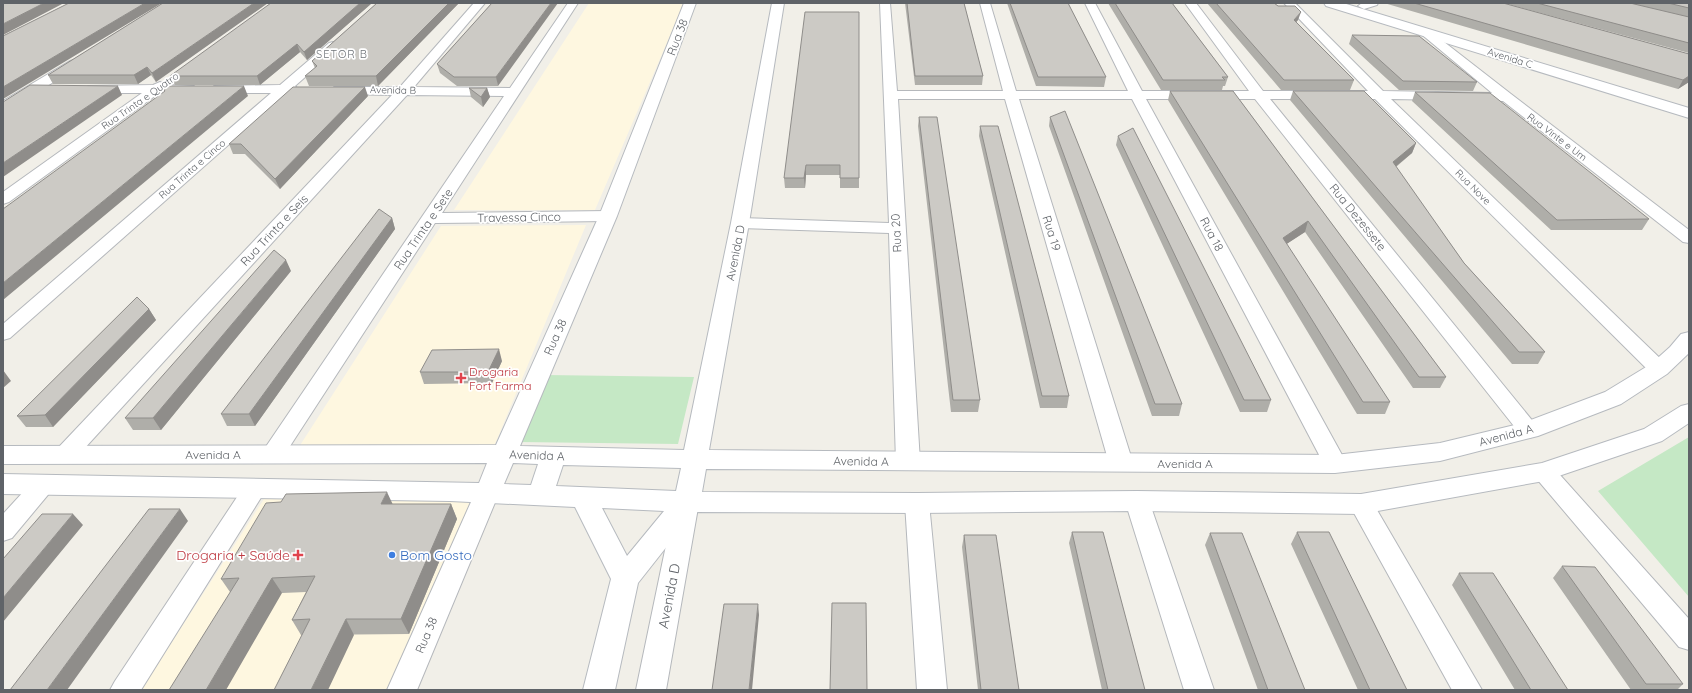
<svg xmlns="http://www.w3.org/2000/svg" width="1692" height="693" viewBox="0 0 1692 693" font-family="Quicksand,sans-serif">
  <style>
    .commercial { fill: #fef7e0 }
    .green { fill: #c5e8c5 }
    .lines { fill: none; stroke-linecap: round; stroke-linejoin: round }
    .street-casing { stroke: #b5b8bc; stroke-width: 2 }
    .secondary-casing { stroke: #b6babf; stroke-width: 2 }
    .street { fill: #fff; fill-rule: evenodd }
    .secondary { fill: #fff; fill-rule: evenodd }
    .wall { fill: #afaea9 }
    .shaded-wall { fill: #8f8d8a }
    .building { fill: #cccac5; stroke: #8f8d8a }
    .health-dot { fill: #e0444e; stroke: #fff; stroke-width: 1.5 }
    .shop-dot { fill: #3f7fe0; stroke: #fff; stroke-width: 1.5 }
    .labels { text-anchor: middle; dominant-baseline: central; stroke-width: 3.5; stroke-linejoin: round; paint-order: stroke }
    .far-street-label { font-size: 10px; fill: #5f6368; stroke: #fff }
    .far-neighbourhood-label { font-size: 11px; letter-spacing: 1px; fill: #70757a; stroke: #fff }
    .street-label { font-size: 12px; fill: #5f6368; stroke: #fff }
    .health-label { font-size: 12px; fill: #be3a42; stroke: #fff; text-anchor: start }
    .near-health-label { font-size: 14px; fill: #be3a42; stroke: #fff; text-anchor: end }
    .near-shop-label { font-size: 14px; fill: #366cbe; stroke: #fff; text-anchor: start }
    .near-street-label { font-size: 14px; fill: #5f6368; stroke: #fff }
  </style>
  <rect width="100%" height="100%" fill="#f1efe8"/>
  <path class="commercial" d="M589,3H684L595,210H454Z
    M586,225L493,449L297,450L441,226Z
    M472,498L392,690H141L264,499Z"/>
  <path class="green" d="M546,375L694,377L678,444L518,442Z
    M1689,437V597L1598,491Z"/>
  <g class="lines">
    <defs>
      <path id="street" d="M474,3H485L414,87L510,88L568,3H578L442,213L608,211L614,212L616,216L614,220L608,221L435,223L281,460L273,462L265,460L262,454L265,448L504,96L407,95L73,461L65,463L57,461L54,455L57,449L392,95L339,94L334,93L332,90L334,87H400Z
        M880,3H890L897,91H1003L980,3H990L1016,91H1128L1085,3H1095L1142,91H1249L1185,3H1196L1263,91H1368L1284,3H1295L1383,91L1492,93L1420,33L1422,31H1430L1511,94L1689,230V243L1683,242L1503,101L1391,99L1666,364L1669,369L1666,374L1659,376L1652,374L1375,99H1270L1540,430L1537,435L1529,438L1521,435L1255,99H1146L1347,464L1343,470L1335,472L1327,470L1132,99H1019L1133,463L1129,469L1121,471L1113,469L1109,463L1005,99H898L920,462L916,468L908,470L900,468L896,462L889,233L740,228L734,227L732,223L734,219L740,218L889,223Z
        M1378,3L1377,5L1364,9L1358,6L1362,3Z
        M333,42L337,43L339,46L337,49L295,86L298,89L296,92L287,93L10,338L3,340V324L271,93H219L214,92L212,89L214,86L280,85L329,43Z
        M74,60L78,61L80,64L78,67L8,110L3,111V101L70,61Z
        M160,82L166,85L194,86L196,89L194,92L189,93H159L9,202L3,204V192L142,93H93L88,92L86,89L88,86L153,85Z
        M1544,463L1552,466L1689,619V650L1679,647L1536,478L1532,472L1536,466Z
        M44,475L52,478L56,484L52,490L12,538L3,541V514L36,478Z
        M255,479L263,482L267,488L141,690H110L115,681L247,482Z
        M487,484L495,487L499,493L417,690H387L475,493L479,487Z
        M1137,492L1146,495L1149,501L1214,690H1184L1125,501L1128,495Z
        M687,493L696,496L699,502L666,690H636L675,502L678,496Z
        M917,494L926,497L929,503L947,690H917L905,503L908,497Z
        M1361,495L1370,498L1482,690H1452L1349,504L1352,498Z"/>
      <path id="secondary" d="M684,3H696L617,216L520,446L684,450L731,223L772,3H784L749,223L709,450L1335,455L1440,443L1523,423L1605,392L1651,364L1670,347L1681,334L1689,332V353L1667,374L1621,404L1538,436L1440,461L1335,473L706,469L702,492L917,493L1137,491L1361,494L1542,463L1644,429L1681,406L1689,404V423L1662,441L1544,481L1361,514L1137,511L917,513L694,512L638,583L615,690H583L611,579L575,507L450,501L3,494V474L479,483L487,463L3,464V446L496,445L599,216ZM513,463L538,464L531,485L504,484ZM563,465L681,468L676,491L556,486ZM602,508L664,511L627,556Z
        M1324,3H1343L1689,108V118L1326,6Z"/>
    </defs>
    <use href="#street" class="street-casing"/>
    <use href="#secondary" class="secondary-casing"/>
    <use href="#street" class="street"/>
    <use href="#secondary" class="secondary"/>
  </g>
  <path class="wall" d="M163,3L156,82L151,75L138,84H53L48,75Z
    M372,3L307,60L300,52L260,85H175L170,76Z
    M377,3H459L378,86H309L305,76L315,68L312,61Z
    M492,3L498,86H457L440,73L437,64Z
    M905,3H964L983,76L982,85H915Z
    M1007,3H1068L1106,77L1104,87L1036,86Z
    M1108,3H1172L1228,77L1225,86H1223L1222,90H1161Z
    M1207,3H1274L1278,6L1298,20L1296,22L1354,80L1350,90H1281Z
    M1384,3H1503L1689,54V82L1678,89Z
    M1504,3H1689V53Z
    M859,12V188H840V175H806L805,188H785L784,178Z
    M1352,35L1477,82L1473,91L1399,90L1349,44Z
    M469,88H487L490,97L483,107L471,97Z
    M1170,91H1233L1446,377L1440,388H1413L1305,232L1286,244L1390,402L1385,414H1357L1168,100Z
    M1293,91L1416,143L1412,153L1396,167L1464,263L1545,352L1538,364H1512L1290,100Z
    M1415,92L1649,219L1642,230H1551L1412,101Z
    M368,96L280,189L245,154H233L229,144Z
    M919,117L980,400L978,412H951L918,126Z
    M1050,117L1182,404L1179,416H1152L1049,126Z
    M980,126L1069,396L1067,408H1040L979,136Z
    M1118,136L1271,400L1267,412H1240L1116,145Z
    M392,218L395,229L255,426H227L221,414Z
    M291,271L161,430H133L125,418Z
    M149,309L156,320L53,427H26L17,416Z
    M502,361L492,383L424,384L420,372Z
    M393,504H451L457,519L409,634L301,635L292,620L306,592L282,593L230,592L221,579Z
    M1072,532L1145,690H1102L1069,543Z
    M1297,532L1407,690H1358L1291,544Z
    M1210,533L1305,690H1258L1205,545Z
    M964,535L1019,690H978L962,547Z
    M1562,566L1683,684L1677,690H1631L1553,578Z
    M1459,573L1568,690H1515L1452,585Z"/>
  <path class="shaded-wall" d="M44,3H64L3,35V24Z
    M145,3H162L3,99V87Z
    M254,3H268L156,82L152,73Z
    M360,3H372L307,60L304,52Z
    M449,3H459L378,86L376,76Z
    M551,3H558L498,86L496,77Z
    M1301,12L1298,20L1291,28L1294,20Z
    M297,44L300,52L260,85L257,76Z
    M147,67L151,75L138,84L134,75Z
    M1689,76V82L1678,89L1683,80Z
    M118,86L122,95L3,177V163Z
    M244,86L248,96L3,300V283Z
    M365,87L368,96L280,189L275,179Z
    M487,88L490,97L483,107L481,97Z
    M1416,143L1412,153L1389,172L1393,162Z
    M806,165V175L805,188L804,178Z
    M392,218L395,229L255,426L249,414Z
    M1308,221L1305,232L1279,249L1283,238Z
    M286,260L291,271L161,430L153,418Z
    M149,309L156,320L53,427L45,415Z
    M499,349L502,361L492,383L488,372Z
    M3,370L11,381L3,388Z
    M387,492L394,507L381,504Z
    M451,504L457,519L409,634L401,619Z
    M180,509L188,521L67,690H47Z
    M73,514L83,525L3,622V598Z
    M272,578L282,593L226,690H206Z
    M758,604L759,615L752,690H749Z
    M346,619L354,635L328,690H311Z"/>
  <path class="building" d="M3,3H44L3,24Z
    M69,3H145L3,87V36Z
    M163,3H254L152,73L147,67L134,75H48Z
    M271,3H360L304,52L297,44L257,76H170Z
    M377,3H449L376,76H305L317,66L312,61Z
    M492,3H551L496,77H454L437,64Z
    M907,3H964L983,76H915Z
    M1010,3H1068L1106,77H1038Z
    M1115,3H1172L1228,77H1222L1225,80H1163Z
    M1216,3H1274L1278,6H1295L1301,12L1294,20L1354,80H1284Z
    M1414,3H1503L1689,54V76L1683,80Z
    M1537,3H1630L1689,17V43Z
    M1668,3H1689V8Z
    M805,12H859V178H840V165H806L804,178H784Z
    M1352,35L1419,36L1477,82L1403,81Z
    M30,85L118,86L3,163V102Z
    M161,86H244L3,283V209L165,91Z
    M293,87H365L275,179L241,144H229Z
    M469,88H487L481,97Z
    M1170,91H1233L1446,377H1419L1308,221L1283,238L1390,402H1363Z
    M1293,91H1364L1416,143L1393,162L1464,263L1545,352H1519Z
    M1415,92L1490,93L1649,219L1557,220Z
    M1065,111L1182,404H1155L1050,117Z
    M919,117H937L980,400H953Z
    M980,126H998L1069,396H1042Z
    M1133,128L1271,400H1244L1118,136Z
    M379,209L392,218L249,414H221Z
    M274,250L286,260L153,418H125Z
    M137,297L149,309L45,415L17,416Z
    M499,349L488,372H420L432,350Z
    M387,492L381,504H451L401,619H346L311,690H274L310,619L292,620L315,576L272,578L206,690H169L239,578L221,579L266,503L281,502L286,494Z
    M149,509H180L47,690H10Z
    M42,514H73L3,598V559Z
    M1072,532H1103L1145,690H1108Z
    M1297,532H1329L1407,690H1370Z
    M1210,533H1242L1305,690H1268Z
    M964,535H996L1019,690H981Z
    M1562,566L1595,567L1683,684H1646Z
    M1459,573H1493L1568,690H1531Z
    M832,603H866L867,690H830Z
    M724,604H758L749,690H712Z"/>
  <g class="health-dot">
    <path d="M459 372h4v4h4v4h-4v4h-4v-4h-4v-4h4z"/>
    <path d="M296 549h4v4h4v4h-4v4h-4v-4h-4v-4h4z"/>
  </g>
  <circle class="shop-dot" cx="392" cy="555" r="4"/>
  <g class="labels">
    <g class="far-street-label">
      <text transform="translate(1510 58) rotate(17)">Avenida C</text>
      <text transform="translate(393 90) rotate(1)">Avenida B</text>
      <text transform="translate(140 101) rotate(-35)">Rua Trinta e Quatro</text>
      <text transform="translate(1557 137) rotate(37)">Rua Vinte e Um</text>
      <text transform="translate(192 169) rotate(-41)">Rua Trinta e Cinco</text>
      <text transform="translate(1473 187) rotate(45)">Rua Nove</text>
    </g>
    <g class="far-neighbourhood-label">
      <text x="342" y="54">SETOR B</text>
    </g>
    <g class="street-label">
      <text transform="translate(677 37) rotate(-69)">Rua 38</text>
      <text transform="translate(519 217) rotate(-1)">Travessa Cinco</text>
      <text transform="translate(1358 217) rotate(51)">Rua Dezessete</text>
      <text transform="translate(423 229) rotate(-56)">Rua Trinta e Sete</text>
      <text transform="translate(274 230) rotate(-47)">Rua Trinta e Seis</text>
      <text transform="translate(896 233) rotate(-93)">Rua 20</text>
      <text transform="translate(1052 233) rotate(73)">Rua 19</text>
      <text transform="translate(1212 234) rotate(62)">Rua 18</text>
      <text transform="translate(735 253) rotate(-79)">Avenida D</text>
      <text transform="translate(555 337) rotate(-66)">Rua 38</text>
      <text transform="translate(1506 435) rotate(-15)">Avenida A</text>
      <text x="213" y="454">Avenida A</text>
      <text transform="translate(537 455) rotate(2)">Avenida A</text>
      <text transform="translate(861 461) rotate(1)">Avenida A</text>
      <text x="1185" y="463">Avenida A</text>
      <text transform="translate(426 635) rotate(-67)">Rua 38</text>
    </g>
    <g class="health-label">
      <text x="469" y="371">Drogaria<tspan x="469" dy="14">Fort Farma</tspan></text>
    </g>
    <g class="near-health-label">
      <text x="290" y="555">Drogaria + Saúde</text>
    </g>
    <g class="near-shop-label">
      <text x="400" y="555">Bom Gosto</text>
    </g>
    <g class="near-street-label">
      <text transform="translate(669 596) rotate(-79)">Avenida D</text>
    </g>
  </g>
  <rect width="1692" height="693" fill="none" stroke="#5f6368" stroke-width="8"/>
</svg>
